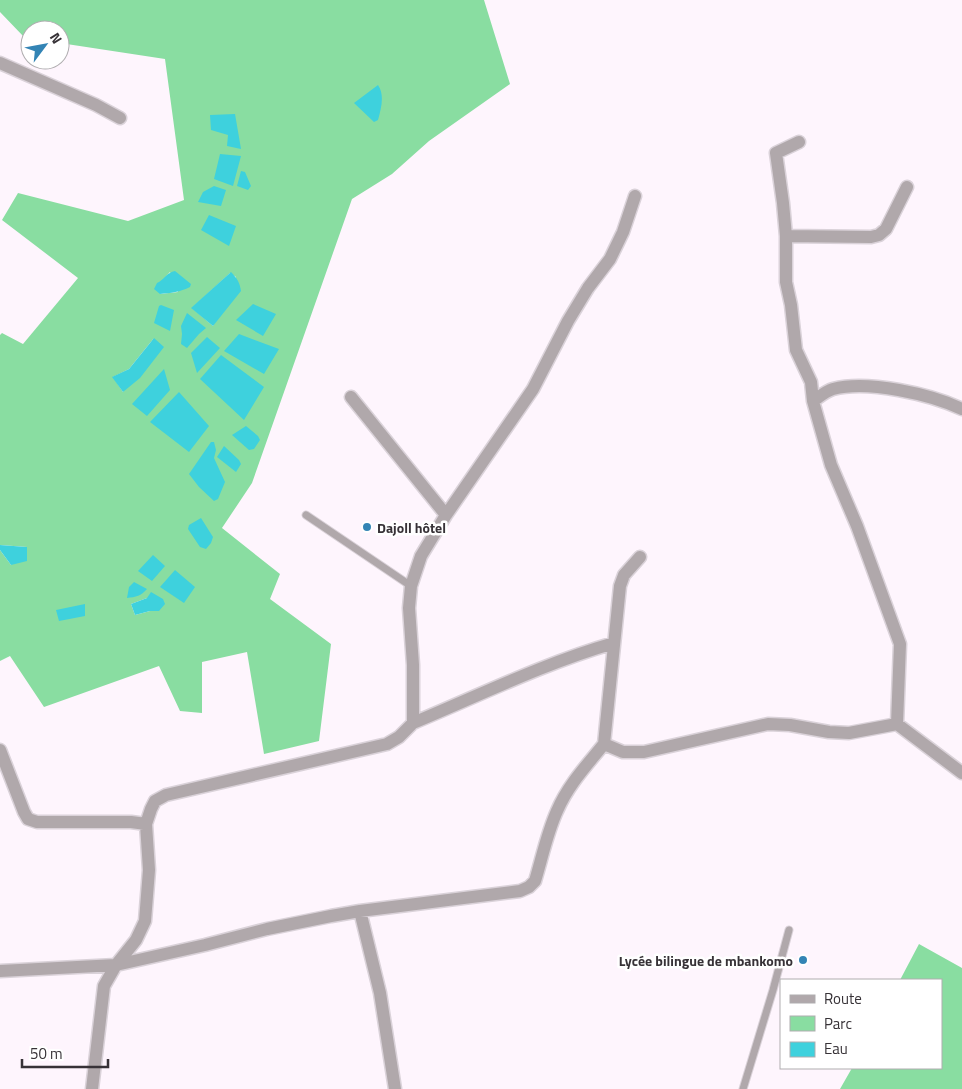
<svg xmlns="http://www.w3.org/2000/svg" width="962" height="1089" viewBox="0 0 962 1089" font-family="'Titillium Web',sans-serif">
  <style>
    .green { fill: #89dda1; fill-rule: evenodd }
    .water { fill: #3ed1dd }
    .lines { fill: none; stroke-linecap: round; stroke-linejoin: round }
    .lane-casing { stroke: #dad2d9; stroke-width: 9 }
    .street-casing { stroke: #dad2d9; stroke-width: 15 }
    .lane { stroke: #b0a8ab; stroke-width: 7 }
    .street { stroke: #b0a8ab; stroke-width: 12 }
    .poi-dot { fill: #3384b5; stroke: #fff; stroke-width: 2 }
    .labels { text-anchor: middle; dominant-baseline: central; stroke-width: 5; stroke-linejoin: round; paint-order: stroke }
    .poi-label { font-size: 14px; font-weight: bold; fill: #373237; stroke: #fff; text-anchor: start }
  </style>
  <rect width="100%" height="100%" fill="#fef5fd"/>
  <path class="green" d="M0,0H484L510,84L429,141L392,174L352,199L252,483L222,528L280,574L270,599L331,644L319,741L264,754L247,652L202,662V713L180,711L159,666L44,707L10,656L0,661V550L11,565L27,547L0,545V335L2,333L23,344L78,278L2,220L18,193L128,221L184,200L165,59L60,43V30H30V38L24,37L0,12ZM170,272L178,292L160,294L162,281ZM230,273L236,277L213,326L192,308ZM154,338L123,392L113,377L129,369ZM147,598L159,611H150L135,615L131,604Z
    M919,944L962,968V1089H840L852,1068H941V980H900Z"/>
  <path class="water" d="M378,85C385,95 381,109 378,120L374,122L354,103Z
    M235,114L241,149L227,146L228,135L211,130L210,115Z
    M220,154L241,156L233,186L214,179Z
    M241,171L245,172L251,186L248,190L237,186Z
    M214,186L226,190L221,206L198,202L203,192Z
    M209,215L236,226L229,246L201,230Z
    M175,271L191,284L190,287C180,292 171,293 160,294L154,289L157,283C164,280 167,272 175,271Z
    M231,272C237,278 240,283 241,291L213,326L191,308Z
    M253,304L276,314L263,336L236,320Z
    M161,305L174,310L170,331L154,323L159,306Z
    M187,313L206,328L199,334L187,348L181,344L182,334L181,326Z
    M239,334L279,349L264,374L224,351Z
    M207,337L220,348L197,373L191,353Z
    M154,338L164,347L140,378L123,392L112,377L129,369Z
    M221,355L264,387L244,420L200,379Z
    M164,369L170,390L147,416L132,404Z
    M179,392L209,426L189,452L150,422Z
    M246,426L258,436L260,440L254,449L249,450L232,435Z
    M211,442H214L216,450L214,458L225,482L218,499L214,501L199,487L189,474Z
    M224,446L239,460L241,464L236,472L217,457Z
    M201,518L213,537L211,543L206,549L200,547L188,529L189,525Z
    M0,545L27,547V561L11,565L0,550Z
    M153,555L165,566L152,581L138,571Z
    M175,570L195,587L184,603L160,587Z
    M134,582L147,589C141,596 136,597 127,598L129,587Z
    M151,592L163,599L165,604L159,611H150L135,615L131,604L147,598Z
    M85,604V616L59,621L56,610Z"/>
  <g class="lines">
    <defs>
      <path id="lane" d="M306,515L411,586
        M743,1089L773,990L789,930"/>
      <path id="street" d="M0,63L96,105L120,118
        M799,142L776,153L783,203L786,236V282L791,305L796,350L811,382L813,401
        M786,236L871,237L879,235L886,229L907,187
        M351,397L446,515
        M962,409C930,394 868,380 833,389C826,391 819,397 813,401L831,465L857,526L900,644L897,724L962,773
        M640,557L624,575L620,586L604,744L623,752H644L768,724L790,725L829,732L849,733L897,724
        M413,723V665L409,608L411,586L421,556L446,515L533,389L568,321L588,288L610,259L623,232L635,196
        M0,750L24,812L28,819L37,822H131L146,824
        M360,911L380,993L395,1089
        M0,971L116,965L205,945L267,929L331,916L360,911L520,891L529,887L535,881C542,858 547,833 557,811C568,785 587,765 604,744
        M92,1089L104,986L116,965L136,940L145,921L149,870L146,824L151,809L155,801L166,795L387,744L399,737L413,723C480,695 545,663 614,643"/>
    </defs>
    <use href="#lane" class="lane-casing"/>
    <use href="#street" class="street-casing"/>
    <use href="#lane" class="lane"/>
    <use href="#street" class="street"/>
  </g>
  <g class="poi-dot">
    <circle cx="367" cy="527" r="5"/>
    <circle cx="803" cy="960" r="5"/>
  </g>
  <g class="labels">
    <g class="poi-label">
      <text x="377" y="527">Dajoll hôtel</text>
      <text x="793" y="960" text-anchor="end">Lycée bilingue de mbankomo</text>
    </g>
  </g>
  <rect x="780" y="979" width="162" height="90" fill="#ffffff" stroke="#afadaf"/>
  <rect x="790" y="995" width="25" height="8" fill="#b0a8ab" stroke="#afadaf"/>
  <text x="824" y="1004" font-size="15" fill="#373237">Route</text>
  <rect x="790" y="1016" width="25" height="15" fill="#89dda1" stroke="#afadaf"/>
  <text x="824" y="1029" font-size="15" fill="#373237">Parc</text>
  <rect x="790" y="1042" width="25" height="15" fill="#3ed1dd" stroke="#afadaf"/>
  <text x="824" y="1054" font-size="15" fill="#373237">Eau</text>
  <g transform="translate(45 45) rotate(58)"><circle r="24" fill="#ffffff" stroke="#afadaf"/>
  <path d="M0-4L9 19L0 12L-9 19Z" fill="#3384b5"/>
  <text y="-8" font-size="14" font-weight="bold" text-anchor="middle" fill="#373237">N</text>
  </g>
  <path d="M22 1059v8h86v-8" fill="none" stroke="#373237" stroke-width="2.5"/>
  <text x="30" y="1059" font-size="15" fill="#373237" stroke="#ffffff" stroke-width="4" paint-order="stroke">50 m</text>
</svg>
